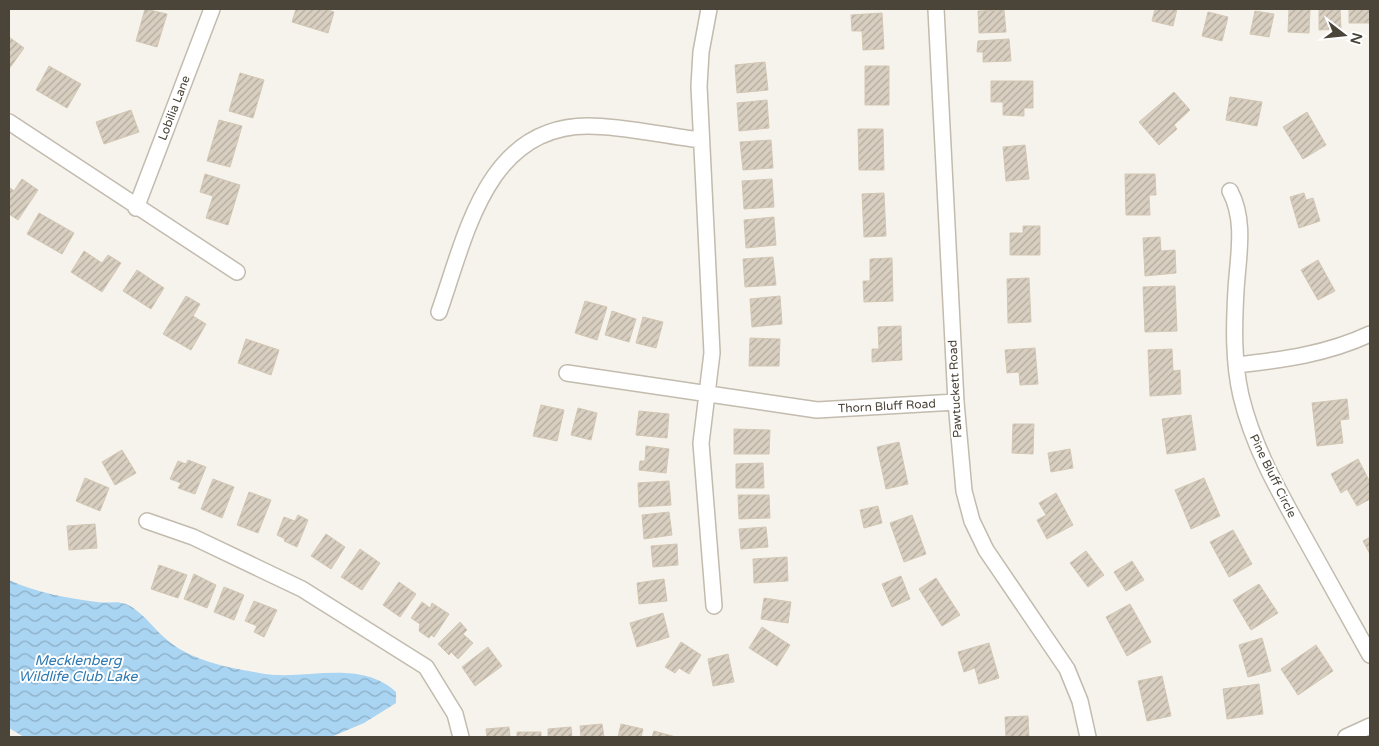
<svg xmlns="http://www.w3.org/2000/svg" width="1379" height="746" viewBox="0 0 1379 746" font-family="'Varela Round',sans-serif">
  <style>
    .water { fill: url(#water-waves) }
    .building { fill: url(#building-hatch); stroke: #d3c7b4 }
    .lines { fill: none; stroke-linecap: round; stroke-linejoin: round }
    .street-casing { stroke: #c2bbae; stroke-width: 18 }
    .street { stroke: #fff; stroke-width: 15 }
    .labels { text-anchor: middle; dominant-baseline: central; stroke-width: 4; stroke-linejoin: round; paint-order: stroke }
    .street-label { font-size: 12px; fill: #4b4439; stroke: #fff }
    .water-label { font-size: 14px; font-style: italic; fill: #2e7ab2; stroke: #fff }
  </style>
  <defs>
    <pattern id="water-waves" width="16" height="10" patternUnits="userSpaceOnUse" patternTransform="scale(1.25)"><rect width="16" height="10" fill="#a9d4f2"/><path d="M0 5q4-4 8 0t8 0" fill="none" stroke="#8caec5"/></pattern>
    <pattern id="building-hatch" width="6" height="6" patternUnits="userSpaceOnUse" patternTransform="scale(1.25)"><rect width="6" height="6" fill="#d8cfc1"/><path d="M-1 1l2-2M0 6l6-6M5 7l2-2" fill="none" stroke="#b1aa9e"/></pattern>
  </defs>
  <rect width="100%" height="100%" fill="#f6f3ec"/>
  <path class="water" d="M9,580C36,593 68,598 97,602C108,604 115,600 126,604C142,611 153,628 166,639C192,662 231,668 265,674C307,680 360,659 396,692V703L364,723L331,737H24L9,728Z"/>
  <path class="building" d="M145,9L167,14L157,47L136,41Z
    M296,9H324L334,12L328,33L292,22Z
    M1155,9H1177L1173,26L1152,21Z
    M1289,9H1310L1309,33L1288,32Z
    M1319,9H1340L1341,29L1319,30Z
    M1349,9H1370V23H1349Z
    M1004,10L1006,32L979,33L978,11Z
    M1255,11L1274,14L1269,37L1250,34Z
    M1208,12L1228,17L1222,41L1202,36Z
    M882,13L884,49L863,50L862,31H852L851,15Z
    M9,37L24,48L9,69Z
    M1009,39L1011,61L983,62V52H977L978,41Z
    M765,62L768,90L737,93L735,65Z
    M49,66L81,84L67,108L36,90Z
    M865,66H889V105H865Z
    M240,73L264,80L253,118L229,111Z
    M991,81H1033V108H1024V116L1003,115V102H991Z
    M1174,92L1190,110L1174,125L1177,129L1159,145L1139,122Z
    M1230,97L1262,102L1257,126L1226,120Z
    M767,100L769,128L739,131L737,103Z
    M131,110L139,132L104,144L96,122Z
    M1307,112L1326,145L1303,159L1283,127Z
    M219,120L242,126L230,167L207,161Z
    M858,129H883L884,170H859Z
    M771,140L773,168L743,170L740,142Z
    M1025,145L1029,179L1006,181L1003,147Z
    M205,174L240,185L228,225L206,218L213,196L200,192Z
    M1125,174H1155L1156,195H1149L1150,215H1126Z
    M22,179L38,190L18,220L9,214V187L14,191Z
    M772,179L774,207L744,209L742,181Z
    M884,193L886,236L864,237L862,194Z
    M1304,193L1306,200L1313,198L1320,221L1299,228L1290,197Z
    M39,213L74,233L62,254L27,234Z
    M774,217L776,245L746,248L744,220Z
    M1023,226H1040V255H1010V233H1023Z
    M1160,237L1161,251L1175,250L1176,273L1145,276L1143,238Z
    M84,251L102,263L108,255L121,263L102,292L71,272Z
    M773,257L776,285L745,287L743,259Z
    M892,258L893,301L864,302L863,281H870V259Z
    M1318,260L1335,291L1318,300L1301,270Z
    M137,270L164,288L151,309L123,291Z
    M1029,278L1031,322L1008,323L1007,279Z
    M1175,286L1177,331L1145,332L1143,287Z
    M186,296L200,304L193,316L206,324L191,350L163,334Z
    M780,296L782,324L752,327L750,299Z
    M585,301L607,307L597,340L575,333Z
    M612,311L636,319L629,342L605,335Z
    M643,317L663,322L656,348L636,343Z
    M901,326L902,360L872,362V349H879L878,327Z
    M750,338L780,339L779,366H749Z
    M246,339L279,350L271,375L238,363Z
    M1035,348L1038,384L1020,385L1019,372L1007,373L1005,350Z
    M1172,349L1173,371L1180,370L1181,394L1150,396L1148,350Z
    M1347,399L1349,419L1340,420L1343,443L1317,446L1312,403Z
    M541,405L564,410L557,441L533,436Z
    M578,408L597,413L591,440L571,435Z
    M639,411L669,414L667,438L636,435Z
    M1191,415L1196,450L1167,454L1162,419Z
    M1013,424H1034L1033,454L1012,453Z
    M734,429L770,430L769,454H734Z
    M899,442L908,484L886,489L877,447Z
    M646,446L669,449L666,473L639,470L640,461H645Z
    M1070,449L1073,468L1051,472L1048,453Z
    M122,450L136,473L115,485L102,462Z
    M1358,459L1370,482V499L1357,506L1347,489L1341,493L1331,474Z
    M188,460L206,467L195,494L178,488L181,483L170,479L178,461L186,464Z
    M763,463L764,488H736V464Z
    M85,478L109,488L100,511L76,501Z
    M1204,478L1220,516L1191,529L1175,490Z
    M213,479L234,487L222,518L201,509Z
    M669,481L671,505L639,507L638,483Z
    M249,492L271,500L258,533L237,525Z
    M1056,493L1073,525L1047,539L1037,520L1046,515L1039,503Z
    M738,495H769L770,518L739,519Z
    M878,506L882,523L864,528L860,510Z
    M669,512L672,535L644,539L642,515Z
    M298,515L308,520L297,547L284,541L285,539L277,535L284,517L295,521Z
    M912,515L926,554L904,562L890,523Z
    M95,524L97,548L69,550L67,526Z
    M766,527L768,547L741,549L739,529Z
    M1233,530L1252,564L1229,577L1210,542Z
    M326,534L345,547L331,569L311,556Z
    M1370,537V554L1363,541Z
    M677,544L678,565L653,567L651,546Z
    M360,549L380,563L362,590L341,577Z
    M1086,551L1104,575L1088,587L1070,563Z
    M787,557L788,581L754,583L753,559Z
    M1132,561L1144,580L1126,591L1114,572Z
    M159,565L187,575L178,598L151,589Z
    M194,574L216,585L207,608L184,599Z
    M901,576L910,599L892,607L882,584Z
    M936,578L960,615L942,626L919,589Z
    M664,579L667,601L639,604L637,583Z
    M399,582L416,594L400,617L383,605Z
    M1259,584L1278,613L1251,630L1233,600Z
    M224,587L244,595L234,620L214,612Z
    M764,598L791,602L788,623L761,619Z
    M254,601L277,610L264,637L254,632L257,626L245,621Z
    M422,602L430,608L432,603L449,614L434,637L431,635L429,638L419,631L420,624L411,618Z
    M1130,604L1151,642L1127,656L1106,617Z
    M663,613L669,637L637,647L630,623Z
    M460,622L467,630L463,634L473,643L458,659L451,652L449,655L438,644Z
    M762,627L790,645L777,666L749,648Z
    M1262,638L1271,671L1248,677L1239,645Z
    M681,642L701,655L689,674L679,668L675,673L665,667Z
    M989,643L999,678L979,684L975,668L964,672L958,652Z
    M1316,645L1333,671L1298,695L1281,669Z
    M488,647L502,666L475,686L462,667Z
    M728,654L734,682L713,686L708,659Z
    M1162,676L1171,716L1147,721L1138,681Z
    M1259,684L1263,714L1227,719L1223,689Z
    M1028,716L1029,737H1006L1005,717Z
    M602,724L604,737H581L580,726Z
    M621,724L643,729L641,737H618Z
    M509,727L510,737H487L486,729Z
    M571,727L572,737H548V729Z
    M654,731L676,737H652Z
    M517,732H541V737H517Z"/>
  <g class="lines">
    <defs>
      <path id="street" d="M709,9L701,52L699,86L712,353L701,443L714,606
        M936,9L956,402L964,491L972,521L986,550L1067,669L1080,701L1088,737
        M9,122L237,272
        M1230,191C1246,221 1238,256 1236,290C1234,325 1233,361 1241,396C1253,446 1277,488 1302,533C1325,574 1348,615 1370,655
        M136,208L212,9
        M439,312C466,236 486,126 588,126C625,126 664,136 701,140
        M1236,365C1283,360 1327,354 1370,334
        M567,373L817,410L956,402
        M147,521L193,537L302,589L426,667L455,714L461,737
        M1346,737L1370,726"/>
    </defs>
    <use href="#street" class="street-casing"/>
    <use href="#street" class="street"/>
  </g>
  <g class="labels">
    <g class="street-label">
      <text transform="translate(174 108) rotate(-69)">Lobilia Lane</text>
      <text transform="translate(955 389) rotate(-93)">Pawtuckett Road</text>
      <text transform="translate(887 406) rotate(-3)">Thorn Bluff Road</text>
      <text transform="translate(1273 476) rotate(64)">Pine Bluff Circle</text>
    </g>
    <g class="water-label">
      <text x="78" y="660">Mecklenberg<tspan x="78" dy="16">Wildlife Club Lake</tspan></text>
    </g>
  </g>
  <rect width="1379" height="746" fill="none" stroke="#4b4439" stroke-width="20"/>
  <g transform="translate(1344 35) rotate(106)" stroke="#ffffff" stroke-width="4" paint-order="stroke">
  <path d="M0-4L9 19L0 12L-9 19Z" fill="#4b4439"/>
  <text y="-8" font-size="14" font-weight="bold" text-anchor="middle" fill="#4b4439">N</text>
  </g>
</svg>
